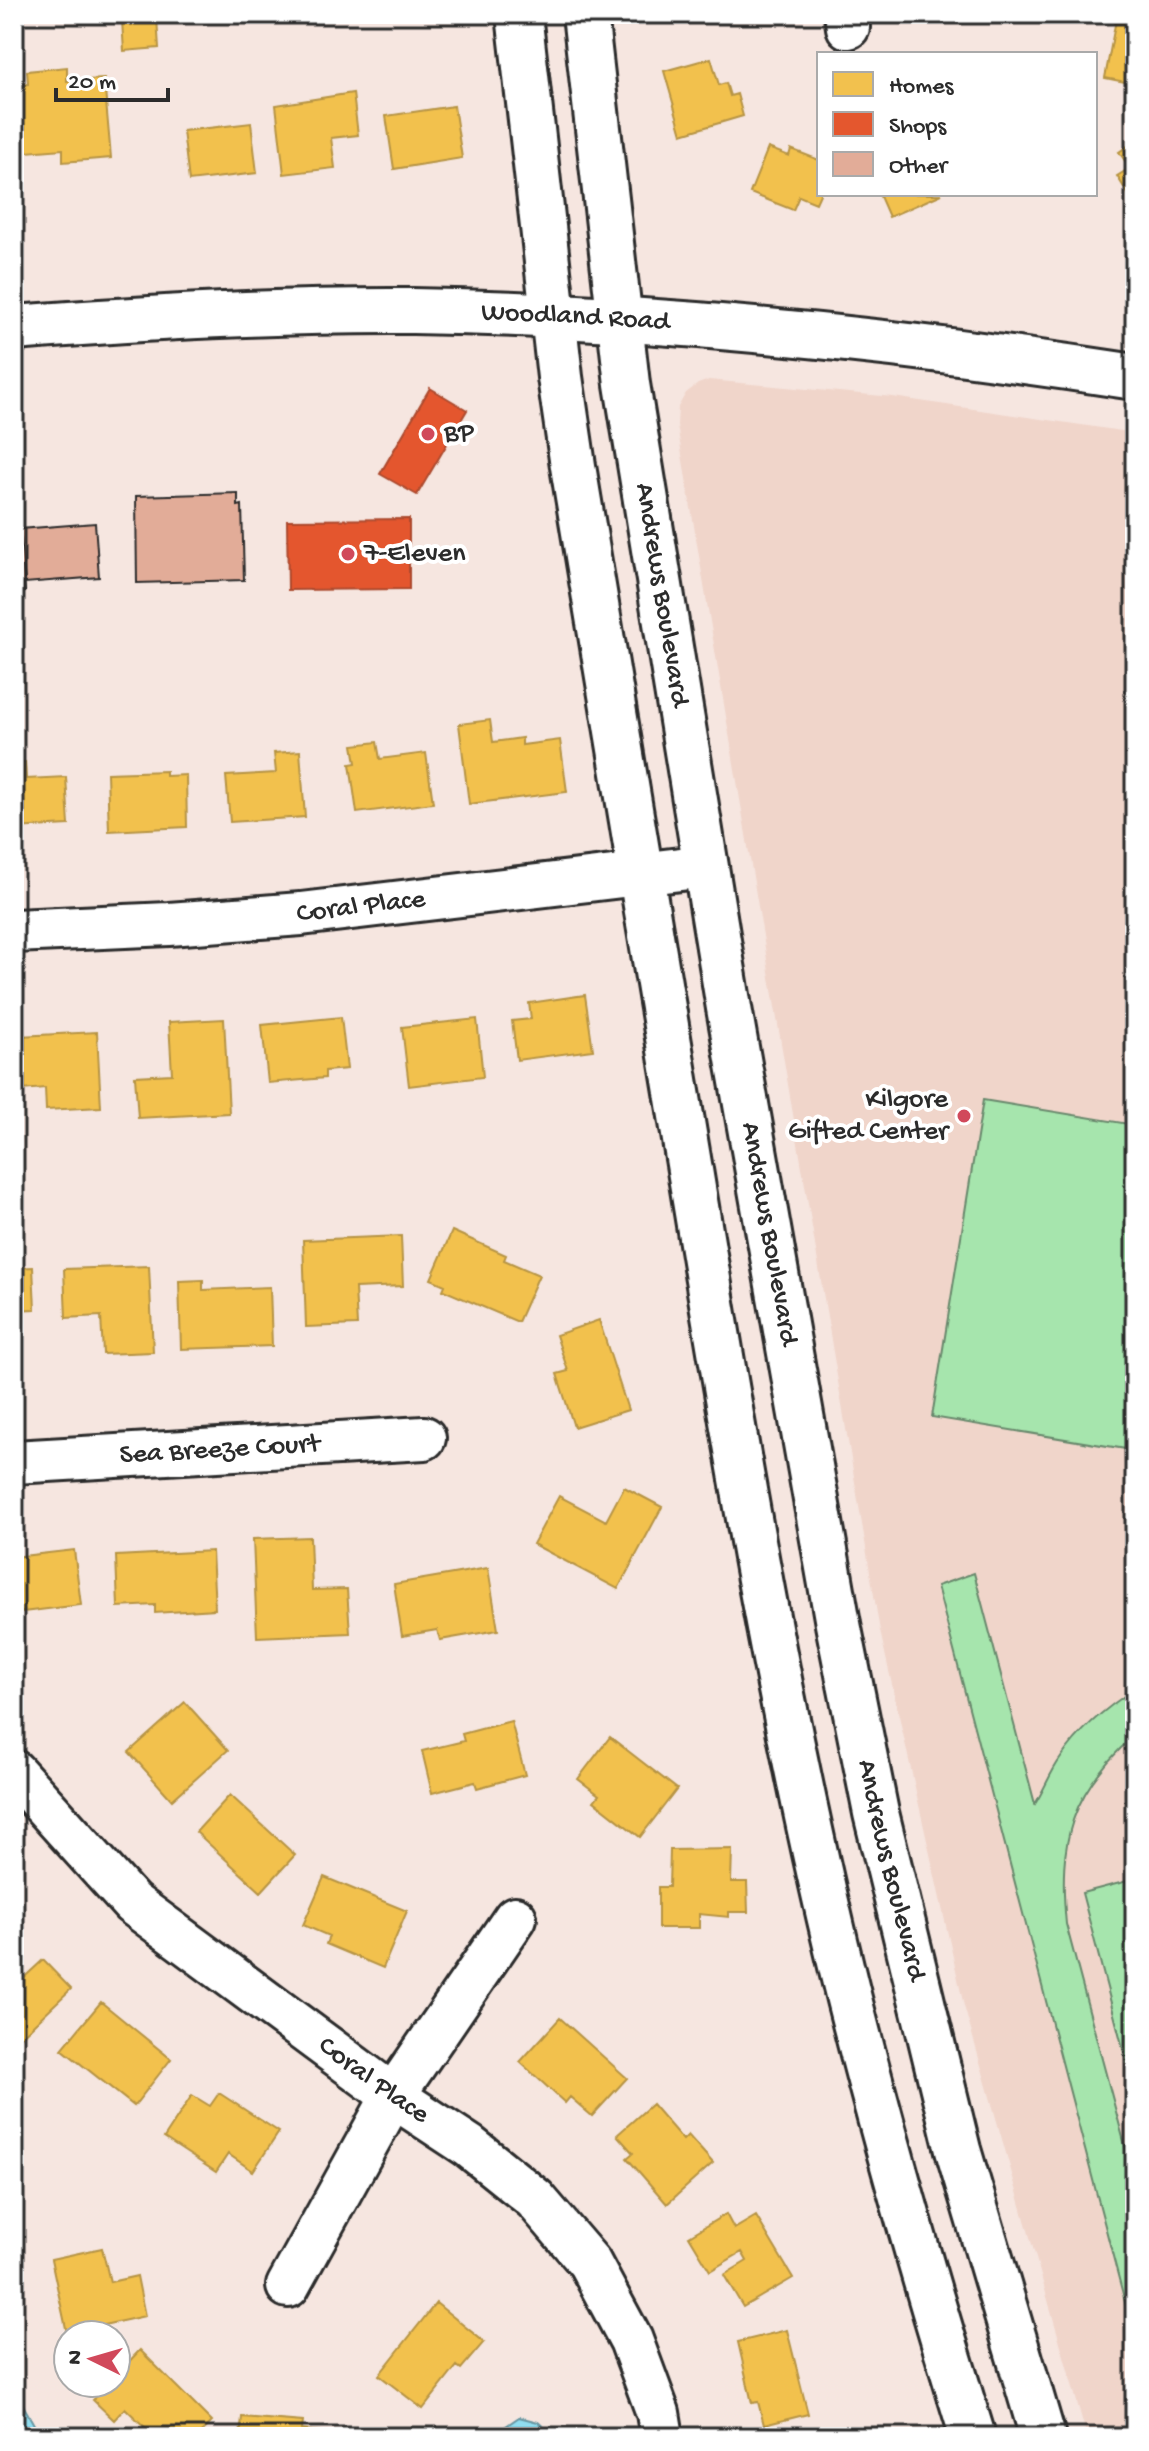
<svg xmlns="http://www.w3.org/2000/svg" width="1149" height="2451" viewBox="0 0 1149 2451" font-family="'Gochi Hand',sans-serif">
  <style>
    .built { fill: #f0d5ca }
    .green { fill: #a6e5ad; stroke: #68886c; stroke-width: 2 }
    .water { fill: #90ddef; stroke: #6896a1; stroke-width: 2 }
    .homes { fill: #f2c14e; stroke: #b69444; stroke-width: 2 }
    .shops { fill: #e4572e; stroke: #ac4a2d; stroke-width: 2 }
    .building { fill: #e2ac98; stroke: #2b2b2b; stroke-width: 2 }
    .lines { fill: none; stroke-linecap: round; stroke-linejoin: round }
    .street-casing { stroke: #2b2b2b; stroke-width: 48 }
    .secondary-casing { stroke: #2b2b2b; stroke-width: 50 }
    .street { stroke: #fff; stroke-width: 42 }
    .secondary { stroke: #fff; stroke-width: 44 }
    .poi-dot { fill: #d1495b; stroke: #fff; stroke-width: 3 }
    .labels { text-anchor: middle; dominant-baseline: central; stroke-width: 8; stroke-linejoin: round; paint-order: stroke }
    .street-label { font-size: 28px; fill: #2b2b2b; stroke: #fff }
    .poi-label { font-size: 28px; fill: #2b2b2b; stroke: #fff; text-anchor: start }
  </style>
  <rect width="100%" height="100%" fill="#f6e6e0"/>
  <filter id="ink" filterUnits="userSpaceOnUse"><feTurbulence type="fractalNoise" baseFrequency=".0125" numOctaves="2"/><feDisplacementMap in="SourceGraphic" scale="16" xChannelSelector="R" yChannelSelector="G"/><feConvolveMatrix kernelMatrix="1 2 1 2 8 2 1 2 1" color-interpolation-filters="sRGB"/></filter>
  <g filter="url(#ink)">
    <path class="built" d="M709,380L893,397L1135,433V2437H1087L964,2006L880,1631L677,425L678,407L686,393L698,384Z"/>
    <path class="green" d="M983,1100L1135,1125V1433L1132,1450L932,1417Z
      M974,1573L1035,1804C1044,1790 1050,1773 1060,1759C1080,1729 1105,1708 1135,1689V1735C1070,1792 1058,1841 1066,1924L1135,2183V2340L937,1586Z
      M1135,1879V2094L1082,1893Z"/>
    <path class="water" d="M14,2389L41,2437H14Z
      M519,2417L538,2422L555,2437H490Z"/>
    <path class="homes" d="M1117,14H1135V84L1105,78Z
      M157,18L159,48L124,51L122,21Z
      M711,58L719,85L726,83L730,96L737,94L743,116L682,134L664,71Z
      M67,67V81L104,79L111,158L63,162V149L14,153V85L28,84L27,71Z
      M353,93L358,135L331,138L335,168L284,174L276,105Z
      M454,106L462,158L394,169L386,116Z
      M251,123L257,173L189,181L183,131Z
      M1135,141V205L1117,176L1130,168L1119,152Z
      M768,148L789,156L791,149L819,160L820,194L816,203L799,196L793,210L750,193Z
      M879,194H942L889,217Z
      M490,720L493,742L522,738V745L560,740L567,792L469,804L459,724Z
      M377,742L380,759L426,753L433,803L357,813L350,764L356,763L353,745Z
      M300,751L305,817L230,822L226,776L276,773L274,753Z
      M25,762L26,779L66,777L69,825L14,828V763Z
      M166,771V776L186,775L187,827L109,831L107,773Z
      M585,995L593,1050L517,1060L512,1021L531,1019L529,1003Z
      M341,1017L347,1069L325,1071V1078L268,1083L262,1025Z
      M224,1019L229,1113L138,1118L135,1076L172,1074L169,1022Z
      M477,1019L483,1077L409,1086L402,1027Z
      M97,1032L101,1107L46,1110L45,1088L22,1090L19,1036Z
      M452,1231L506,1255L504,1260L539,1275L518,1322L443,1290L445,1285L431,1279Z
      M401,1236L403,1286L355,1288L357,1325L306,1327L303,1240Z
      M149,1266L153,1352L103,1354L101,1316L66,1318L64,1269Z
      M33,1267L35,1309L14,1310V1268Z
      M203,1280V1290L270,1287L272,1346L181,1349L179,1281Z
      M599,1320L628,1410L574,1427L557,1374L568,1371L556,1335Z
      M624,1487L662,1507L618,1589L533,1544L559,1496L606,1521Z
      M310,1537L312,1590L347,1589L350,1633L257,1637L253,1539Z
      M74,1550L81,1605L14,1613V1557Z
      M212,1551L215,1609L155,1613V1605L118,1607L116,1556Z
      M488,1568L498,1630L440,1640L437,1630L402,1636L394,1584Z
      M185,1702L228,1750L172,1800L129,1752Z
      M511,1721L525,1775L477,1788L475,1782L432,1793L422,1751L464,1741L462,1734Z
      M610,1737L677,1789L640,1837L594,1801L599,1795L578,1779Z
      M230,1795L295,1855L261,1892L196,1832Z
      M732,1849L731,1882H747L748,1912H729V1917L699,1914V1928H658V1887H669L670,1850Z
      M324,1877L407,1911L383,1968L326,1944L329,1936L303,1925Z
      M43,1960L71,1989L14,2043V1980L17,1984Z
      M101,2002L171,2059L134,2106L62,2049Z
      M560,2018L627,2078L592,2116L570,2097L565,2103L520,2062Z
      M219,2093L279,2132L253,2171L228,2154L216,2172L164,2138L192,2095L210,2106Z
      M652,2104L683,2140L688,2135L713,2163L667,2204L627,2158L633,2153L617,2135Z
      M726,2214L734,2229L756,2216L793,2278L743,2307L724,2275L747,2261L742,2252L710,2271L689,2236Z
      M102,2248L110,2282L137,2276L145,2316L67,2333L51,2259Z
      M436,2303L484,2342L461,2369L457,2366L423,2409L379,2375Z
      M787,2330L808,2414L764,2425L758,2402L752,2403L738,2342Z
      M140,2350L212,2422L197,2437H155L125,2408L114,2420L93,2400L109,2383H116V2375Z
      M242,2417L303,2422L302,2430L333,2433V2437H240Z"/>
    <path class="shops" d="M430,388L467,410L417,495L380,474Z
      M409,519V589L288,590L287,520Z"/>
    <path class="building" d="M238,493V506L242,505L244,580L137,583L136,496Z
      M14,509H19L25,592L14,593Z
      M95,523L99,577L25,583L20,529Z"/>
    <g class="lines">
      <defs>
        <g id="street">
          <path d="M846,14L848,27"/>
          <path id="s1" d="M14,931L169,924L301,914L706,866"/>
          <path id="s2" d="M14,1462L424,1438"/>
          <path id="s3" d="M14,1772L132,1903L393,2096L469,2146L535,2199L589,2262L631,2340L658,2413L662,2437"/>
          <path d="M288,2286L393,2096L515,1918"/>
        </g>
        <g id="secondary">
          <path d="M519,14L560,377L573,466C611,699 651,931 689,1164C735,1444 781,1724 849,1999C886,2146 928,2292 973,2437"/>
          <path id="s4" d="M585,14L627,384L729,1008L838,1624L876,1813L958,2150L1043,2437"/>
          <path id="s5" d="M14,328C147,318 280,310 413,311C655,315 896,340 1135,377"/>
        </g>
      </defs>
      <use href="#street" class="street-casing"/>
      <use href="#secondary" class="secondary-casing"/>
      <use href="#street" class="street"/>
      <use href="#secondary" class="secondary"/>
    </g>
  </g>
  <g class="poi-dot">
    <circle cx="428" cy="434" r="8"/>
    <circle cx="348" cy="554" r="8"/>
    <circle cx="964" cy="1116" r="8"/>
  </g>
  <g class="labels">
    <g class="street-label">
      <text stroke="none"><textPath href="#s5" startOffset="562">Woodland Road</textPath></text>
      <text stroke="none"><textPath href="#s4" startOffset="586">Andrews Boulevard</textPath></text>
      <text stroke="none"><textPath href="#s1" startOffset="348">Coral Place</textPath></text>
      <text stroke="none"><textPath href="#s4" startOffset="1234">Andrews Boulevard</textPath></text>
      <text stroke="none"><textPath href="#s2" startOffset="206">Sea Breeze Court</textPath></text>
      <text stroke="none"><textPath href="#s4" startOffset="1882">Andrews Boulevard</textPath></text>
      <text stroke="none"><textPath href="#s3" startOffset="476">Coral Place</textPath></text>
    </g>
    <g class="poi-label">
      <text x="444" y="434">BP</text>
      <text x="364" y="554">7-Eleven</text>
      <text x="948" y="1100" text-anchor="end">Kilgore<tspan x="948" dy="32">Gifted Center</tspan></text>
    </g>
  </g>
  <rect width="1149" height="2451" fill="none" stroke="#fff" stroke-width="48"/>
  <rect x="24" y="24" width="1101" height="2403" fill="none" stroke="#2b2b2b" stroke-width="3" filter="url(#ink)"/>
  <rect x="817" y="52" width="280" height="144" fill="#ffffff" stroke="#aaaaaa" stroke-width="2"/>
  <rect x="833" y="72" width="40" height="24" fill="#f2c14e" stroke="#aaaaaa" stroke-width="2"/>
  <text x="889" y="92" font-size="24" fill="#2b2b2b">Homes</text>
  <rect x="833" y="112" width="40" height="24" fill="#e4572e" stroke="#aaaaaa" stroke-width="2"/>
  <text x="889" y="132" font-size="24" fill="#2b2b2b">Shops</text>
  <rect x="833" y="152" width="40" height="24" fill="#e2ac98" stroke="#aaaaaa" stroke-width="2"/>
  <text x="889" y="172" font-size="24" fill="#2b2b2b">Other</text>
  <g transform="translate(92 2359) rotate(275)"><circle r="38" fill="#ffffff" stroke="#aaaaaa" stroke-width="2"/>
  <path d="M0-6L14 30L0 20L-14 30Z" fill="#d1495b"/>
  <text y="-12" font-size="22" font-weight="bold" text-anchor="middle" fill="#2b2b2b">N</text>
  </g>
  <path d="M56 88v12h112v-12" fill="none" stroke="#2b2b2b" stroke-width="4"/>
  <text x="68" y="88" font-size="24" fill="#2b2b2b" stroke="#ffffff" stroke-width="6" paint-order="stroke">20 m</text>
</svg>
